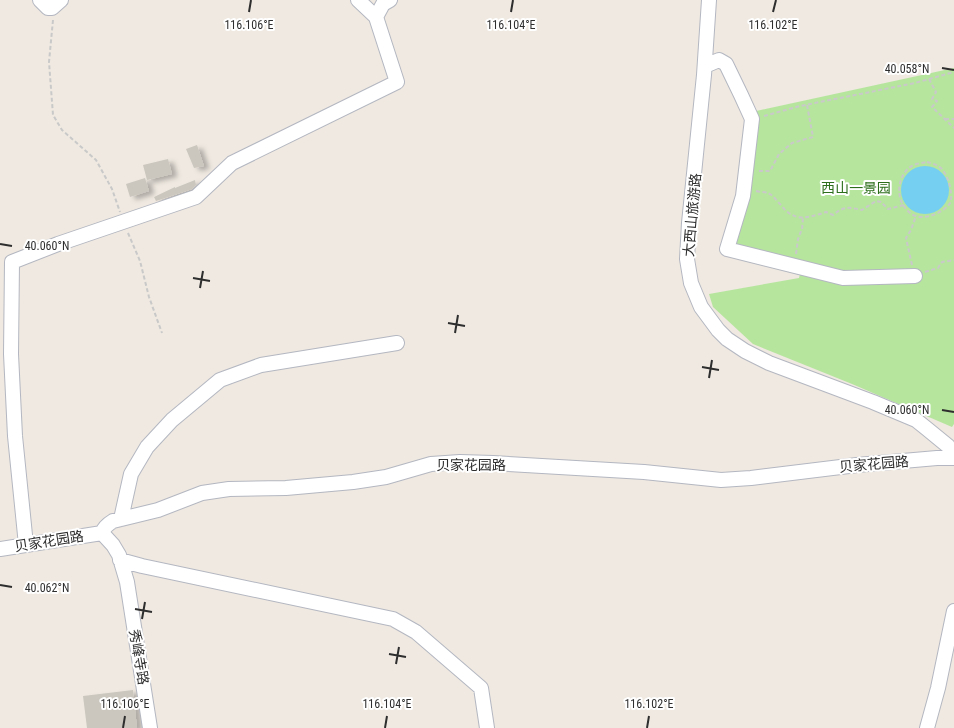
<svg xmlns="http://www.w3.org/2000/svg" width="954" height="728" viewBox="0 0 954 728" font-family="'Roboto Condensed','Noto Sans SC',sans-serif">
  <style>
    .green { fill: #b6e59e }
    .water { fill: #75cff0 }
    .building { fill: #cbc7bf; filter: url(#shadow) }
    .lines { fill: none; stroke-linecap: round; stroke-linejoin: round }
    .minor-casing { stroke: #b4b7c1; stroke-width: 16 }
    .path { stroke: #c9c9c9; stroke-width: 2; stroke-dasharray: 4 2.5; stroke-linecap: butt }
    .minor { stroke: #fff; stroke-width: 14 }
    .ticks { fill: none; stroke: #2e2e2e; stroke-width: 2 }
    .labels { text-anchor: middle; dominant-baseline: central; stroke-width: 4; stroke-linejoin: round; paint-order: stroke }
    .park-label { font-size: 14px; fill: #2c6e1b; stroke: #fff }
    .street-label { font-size: 14px; fill: #2e2e2e; stroke: #fff }
    .ticks-label { font-size: 12px; text-anchor: middle; fill: #2e2e2e; stroke: #fff; stroke-width: 4; stroke-linejoin: round; paint-order: stroke }
  </style>
  <defs>
    <filter id="shadow"><feDropShadow dx="5.5" dy="3" stdDeviation="2.5" flood-color="#0004"/></filter>
  </defs>
  <rect width="100%" height="100%" fill="#efe9e1"/>
  <path class="green" d="M954,68V424L952,427L852,384L753,344L713,307L709,294L799,278L800,274L722,253L740,194L747,113Z"/>
  <path class="water" d="M901 190a24 24 0 1 1 48 0a24 24 0 1 1-48 0Z"/>
  <path class="building" d="M197,145L204,166L194,168L186,149Z
    M168,159L172,174L147,180L143,165Z
    M145,178L149,191L130,197L126,184Z
    M195,180L196,185L192,189L156,201L154,197L175,187V188Z
    M133,690L137,728H87L83,696Z"/>
  <g class="lines">
    <defs>
      <path id="minor" d="M40,0L48,8H52L61,0
        M358,0L376,17
        M709,0L704,75L689,223L687,259L691,283L701,307L718,330L727,339L745,351L769,363L873,402L916,420L926,428L948,446L954,457
        M705,66L719,60L726,64L741,95L752,119L743,196L727,249L843,278L915,276
        M121,519L131,474L147,447L172,420L220,380L261,365L397,343
        M102,533L113,545L119,555L127,582L150,728
        M26,545L15,436L11,354L12,262L58,244L196,197L232,163L397,82L376,17L383,4L390,0
        M0,549L102,533C104,527 108,524 113,521L158,510L202,493L229,489L286,488L353,482L386,477L431,464L460,462L493,463L644,472L721,480L751,478L857,465L937,458H954
        M120,560L142,566L393,619L416,632L481,688L487,728
        M927,728L938,688L954,611"/>
    </defs>
    <use href="#minor" class="minor-casing"/>
    <path class="path" d="M53,20L49,62L53,115L62,130L96,160L112,189L120,212
      M929,79L936,92L932,99L937,101L932,107L954,128
      M764,116L800,106L915,83L954,72
      M945,119H954
      M927,162C930,163 935,164 938,166C947,170 954,194 950,203C945,212 925,220 916,216C910,215 905,208 902,203C896,191 900,172 912,166C916,163 923,163 927,162Z
      M759,171H770L779,154L792,143L813,137L807,105
      M756,191C760,192 765,192 768,193C773,195 776,200 780,204C794,222 805,219 826,212L833,215C844,206 848,207 862,210L876,201L881,202L888,209L904,205
      M128,233L140,261L149,297L162,333
      M796,254L798,239L802,229L803,218
      M912,265L906,238L911,230L916,216
      M925,272L938,268L942,262L954,260"/>
    <use href="#minor" class="minor"/>
  </g>
  <path class="ticks" d="M249,12L251,0M511,12L513,0M773,12L776,0M942,68L954,70M0,244L12,246M193,278L210,281M200,288L203,271M448,323L465,326M455,333L458,315M702,367L719,370M709,378L712,360M942,410L954,412M0,585L12,587M135,609L152,612M142,619L145,602M389,654L406,657M396,664L399,647M123,728L125,716M385,728L387,716M647,728L649,716"/>
  <g class="labels">
    <g class="park-label">
      <text x="856" y="188">西山一景园</text>
    </g>
    <g class="street-label">
      <text transform="translate(692 215) rotate(-85)">大西山旅游路</text>
      <text transform="translate(874 464) rotate(-5)">贝家花园路</text>
      <text x="471" y="465">贝家花园路</text>
      <text transform="translate(49 541) rotate(-9)">贝家花园路</text>
      <text transform="translate(139 657) rotate(80)">秀峰寺路</text>
    </g>
  </g>
  <g class="ticks-label">
    <text x="249" y="29">116.106°E</text>
    <text x="511" y="29">116.104°E</text>
    <text x="773" y="29">116.102°E</text>
    <text x="907" y="73">40.058°N</text>
    <text x="47" y="250">40.060°N</text>
    <text x="907" y="414">40.060°N</text>
    <text x="47" y="592">40.062°N</text>
    <text x="125" y="708">116.106°E</text>
    <text x="387" y="708">116.104°E</text>
    <text x="649" y="708">116.102°E</text>
  </g>
</svg>
